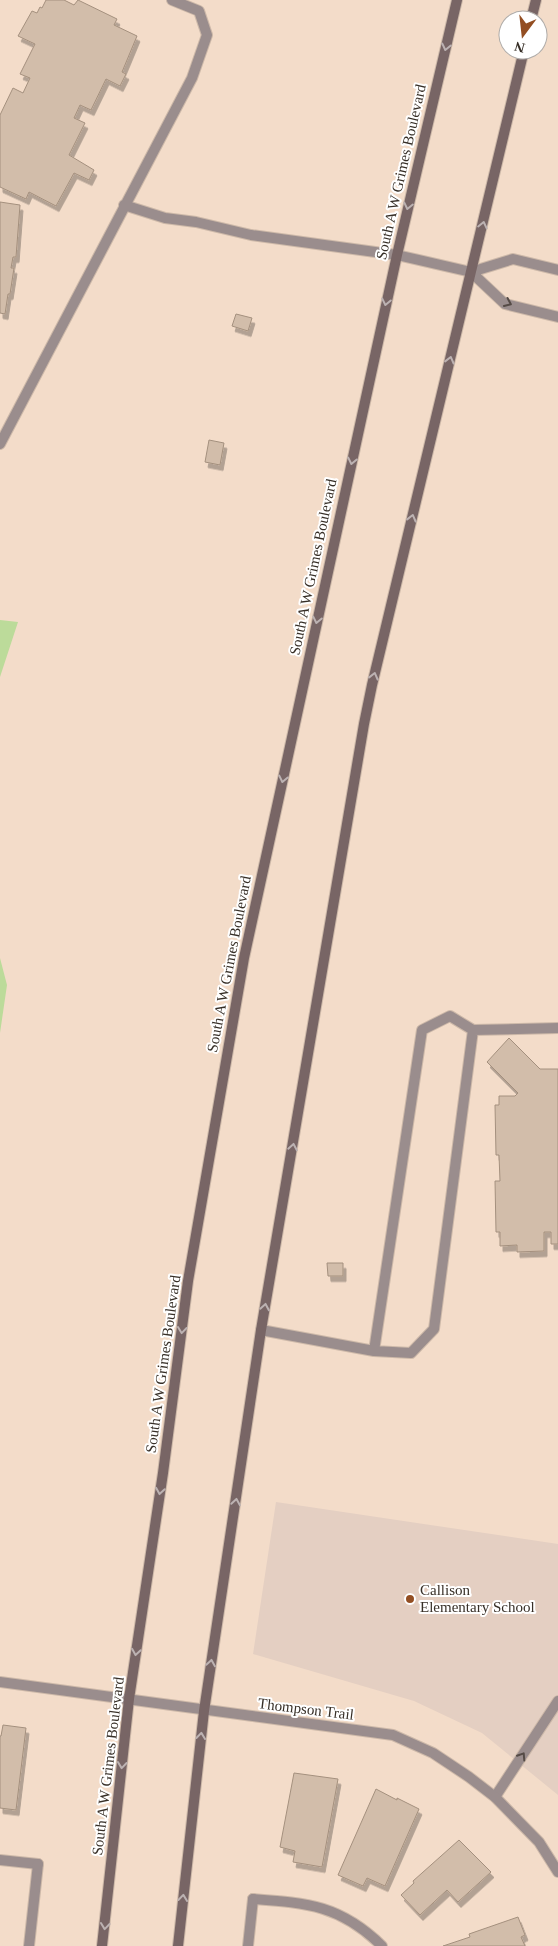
<svg xmlns="http://www.w3.org/2000/svg" width="558" height="1946" viewBox="0 0 558 1946" font-family="'Times New Roman',serif">
  <style>
    .education { fill: #e4cfc2 }
    .green { fill: #bcdb9a }
    .building { fill: #d2bdaa; stroke: #a4907e; filter: url(#shadow) }
    .lines { fill: none; stroke-linecap: round; stroke-linejoin: round }
    .service-casing { stroke: #cdb9a9; stroke-width: 12 }
    .minor-casing { stroke: #cdb9a9; stroke-width: 12 }
    .secondary-casing { stroke: #cdb9a9; stroke-width: 12 }
    .service { stroke: #9a8d8d; stroke-width: 10 }
    .minor { stroke: #9a8d8d; stroke-width: 10 }
    .secondary { stroke: #786565; stroke-width: 10 }
    .oneway { stroke: #bcb2b2 }
    .oneway2 { stroke: #554b46 }
    .poi-dot { fill: #934e22; stroke: #fff; stroke-width: 2 }
    .labels { text-anchor: middle; dominant-baseline: central; stroke-width: 4; stroke-linejoin: round; paint-order: stroke }
    .street-label { font-size: 15px; fill: #372f27; stroke: #fff }
    .poi-label { font-size: 15px; fill: #372f27; stroke: #fff; text-anchor: start }
  </style>
  <defs>
    <filter id="shadow"><feDropShadow dx="3" dy="5.5" stdDeviation="0" flood-color="#0004"/></filter>
  </defs>
  <rect width="100%" height="100%" fill="#f3dcc9"/>
  <path class="education" d="M276,1502L558,1544V1795L482,1733L414,1701L253,1654Z"/>
  <path class="green" d="M0,620L18,622L0,677Z
    M0,958L7,985L0,1033Z"/>
  <path class="building" d="M46,0H64L74,5L78,0L117,19L114,25L137,36L122,72L126,74L120,86L106,79L91,110L80,105L74,118L85,123L69,155L94,170L89,180L74,173L56,206L29,192L26,199L0,187V115L13,88L23,93L30,78L20,74L35,44L18,36L32,11L37,13L40,7L42,8Z
    M0,202L20,205L16,257H13L11,268H14L10,294H8L5,314L0,313Z
    M236,314L252,318L248,331L232,326Z
    M209,440L224,443L220,465L205,462Z
    M509,1038L540,1069H558V1244H551V1232H544V1251L517,1252V1245L500,1246V1232H496L495,1181H500L499,1155H496L495,1105H499V1096H515L518,1093L487,1062Z
    M327,1263H343V1276H328Z
    M3,1725L26,1728L16,1810L0,1808V1736H1Z
    M294,1773L338,1779L322,1867L293,1862L295,1851L280,1847Z
    M376,1789L397,1800V1798L419,1809L385,1886L367,1878L363,1886L338,1875Z
    M459,1840L491,1872L458,1902L447,1890L420,1915L401,1895L414,1883L413,1881Z
    M518,1917L525,1935L521,1937L525,1946H443L470,1937L469,1934Z"/>
  <g class="lines">
    <defs>
      <path id="service" d="M397,255L471,272L505,304L558,317
        M471,272L513,259L558,270
        M473,1030L558,1028
        M261,1330L374,1351L411,1353L434,1329L473,1030L450,1016L422,1030L374,1351
        M495,1797L558,1701
        M0,1860L38,1864
        M253,1899C307,1903 340,1905 382,1946"/>
      <path id="minor" d="M124,205L165,218L196,222L251,235L397,255
        M0,444L192,78L207,35L199,11L172,0
        M0,1682L393,1735L433,1753L469,1777L495,1797L539,1842L558,1872
        M29,1946L38,1864
        M248,1946L253,1899"/>
      <path id="secondary" d="M531,20L536,0
        M102,1946L129,1699L163,1473L188,1281L244,958L397,255L457,0
        M178,1946L204,1711L261,1330L364,724L372,685L524,50"/>
    </defs>
    <use href="#service" class="service-casing"/>
    <use href="#minor" class="minor-casing"/>
    <use href="#secondary" class="secondary-casing"/>
    <use href="#service" class="service"/>
    <use href="#minor" class="minor"/>
    <use href="#secondary" class="secondary"/>
  </g>
  <defs><path id="oneway-chevron" d="M-2-3.5L2.5 0L-2 3.5" fill="none" stroke-width="1.6" stroke-linecap="round" stroke-linejoin="round" transform="scale(1.25)"/></defs>
  <g class="oneway">
    <use href="#oneway-chevron" transform="translate(446 47) rotate(103)"/>
    <use href="#oneway-chevron" transform="translate(408 206) rotate(103)"/>
    <use href="#oneway-chevron" transform="translate(483 225) rotate(-77)"/>
    <use href="#oneway-chevron" transform="translate(386 302) rotate(102)"/>
    <use href="#oneway-chevron" transform="translate(450 360) rotate(-76)"/>
    <use href="#oneway-chevron" transform="translate(352 461) rotate(102)"/>
    <use href="#oneway-chevron" transform="translate(412 518) rotate(-76)"/>
    <use href="#oneway-chevron" transform="translate(317 620) rotate(102)"/>
    <use href="#oneway-chevron" transform="translate(374 676) rotate(-76)"/>
    <use href="#oneway-chevron" transform="translate(283 779) rotate(102)"/>
    <use href="#oneway-chevron" transform="translate(293 1147) rotate(-80)"/>
    <use href="#oneway-chevron" transform="translate(265 1307) rotate(-80)"/>
    <use href="#oneway-chevron" transform="translate(182 1330) rotate(97)"/>
    <use href="#oneway-chevron" transform="translate(160 1491) rotate(99)"/>
    <use href="#oneway-chevron" transform="translate(236 1502) rotate(-81)"/>
    <use href="#oneway-chevron" transform="translate(136 1652) rotate(99)"/>
    <use href="#oneway-chevron" transform="translate(211 1663) rotate(-81)"/>
    <use href="#oneway-chevron" transform="translate(201 1736) rotate(-84)"/>
    <use href="#oneway-chevron" transform="translate(122 1765) rotate(96)"/>
    <use href="#oneway-chevron" transform="translate(183 1898) rotate(-84)"/>
    <use href="#oneway-chevron" transform="translate(105 1926) rotate(96)"/>
  </g>
  <g class="oneway2">
    <use href="#oneway-chevron" transform="translate(508 303) rotate(24)"/>
    <use href="#oneway-chevron" transform="translate(522 1756) rotate(-57)"/>
  </g>
  <circle class="poi-dot" cx="410" cy="1599" r="5"/>
  <g class="labels">
    <g class="street-label">
      <text transform="translate(401 172) rotate(-77)">South A W Grimes Boulevard</text>
      <text transform="translate(313 567) rotate(-78)">South A W Grimes Boulevard</text>
      <text transform="translate(229 964) rotate(-79)">South A W Grimes Boulevard</text>
      <text transform="translate(163 1364) rotate(-82)">South A W Grimes Boulevard</text>
      <text transform="translate(306 1709) rotate(7)">Thompson Trail</text>
      <text transform="translate(108 1766) rotate(-83)">South A W Grimes Boulevard</text>
    </g>
    <g class="poi-label">
      <text x="420" y="1590">Callison<tspan x="420" dy="17">Elementary School</tspan></text>
    </g>
  </g>
  <g transform="translate(523 35) rotate(195)"><circle r="24" fill="#ffffff" stroke="#afaca9"/>
  <path d="M0-4L9 19L0 12L-9 19Z" fill="#934e22"/>
  <text y="-8" font-size="14" font-weight="bold" text-anchor="middle" fill="#372f27">N</text>
  </g>
</svg>
